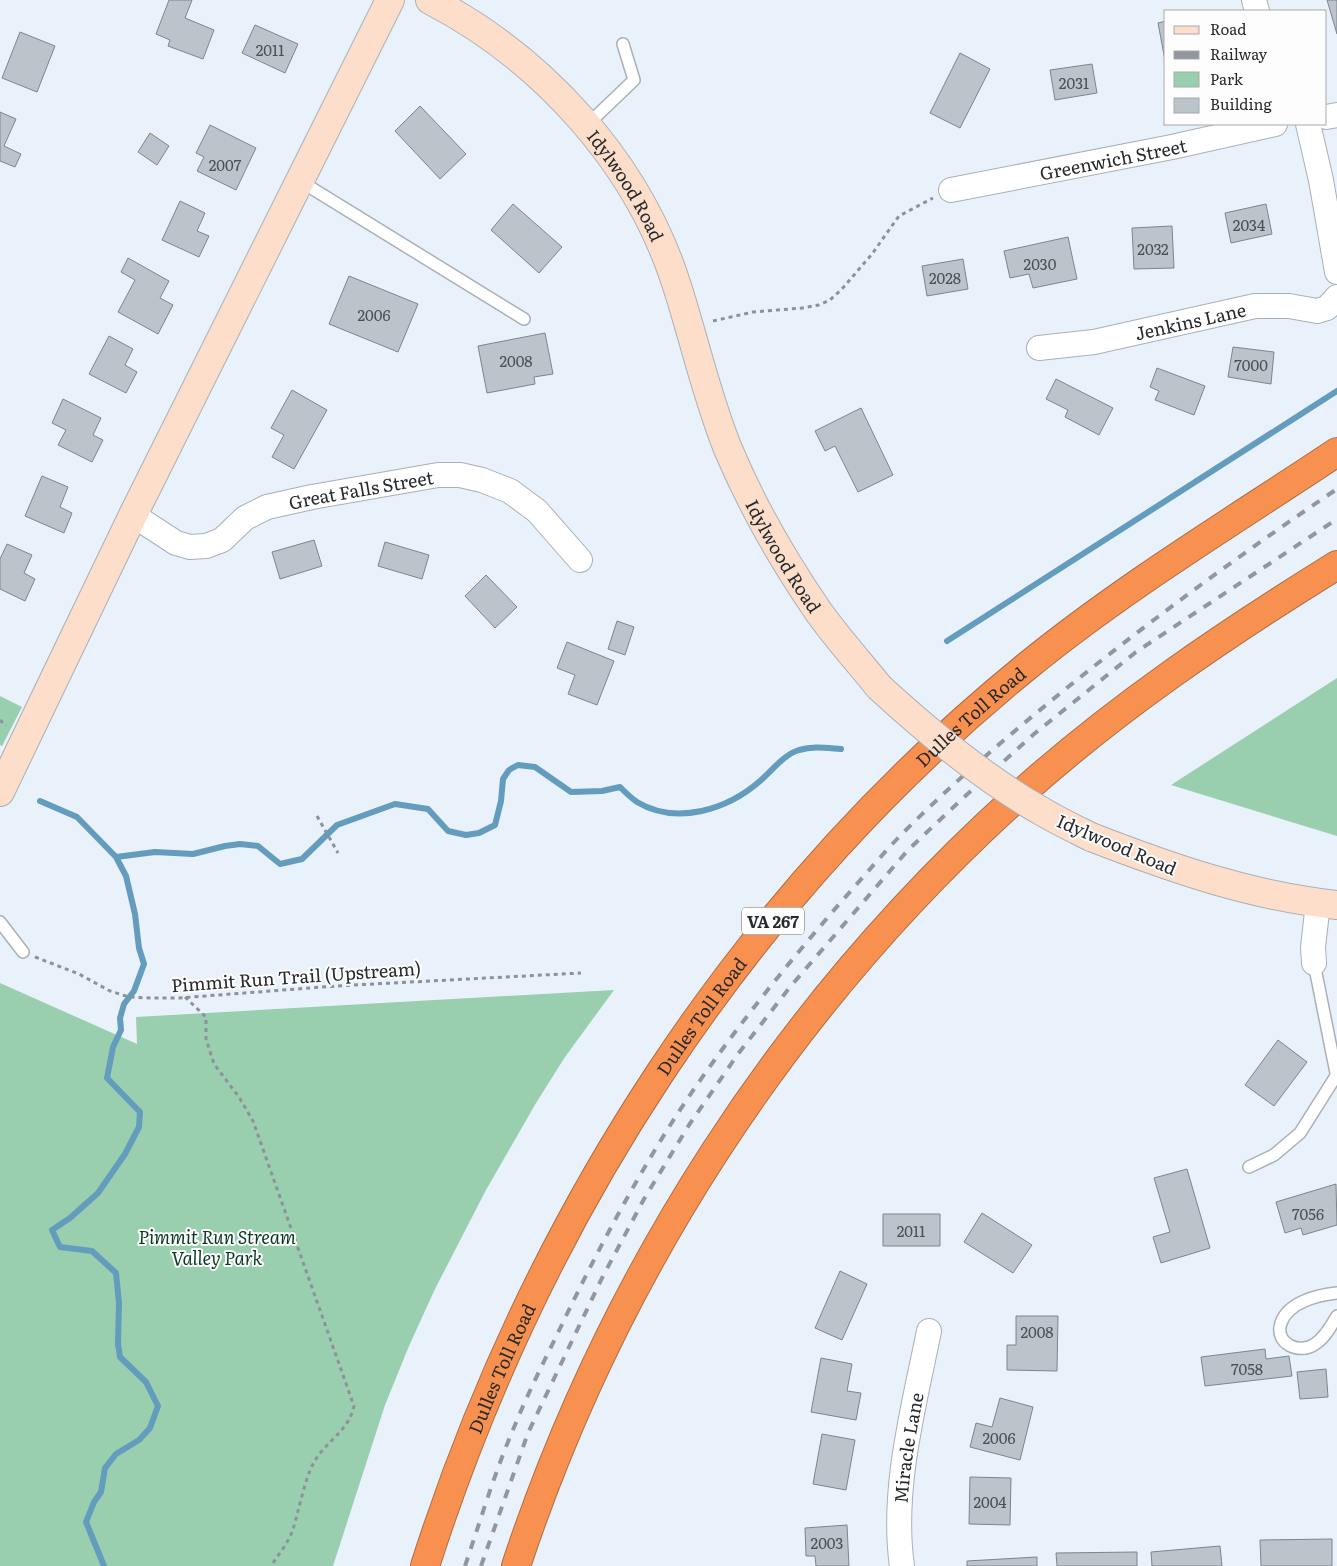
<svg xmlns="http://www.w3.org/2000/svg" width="1337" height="1566" viewBox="0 0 1337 1566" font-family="Literata,serif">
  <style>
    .green { fill: #99cfaf }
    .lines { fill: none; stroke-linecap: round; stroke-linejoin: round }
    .stream { stroke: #639cbd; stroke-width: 6 }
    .building { fill: #bbc3cb; stroke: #7d858c }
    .lane-casing { stroke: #a9b0b8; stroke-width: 14 }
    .street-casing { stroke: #a9b0b8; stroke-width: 26 }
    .secondary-casing { stroke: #a9b0b8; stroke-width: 30 }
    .highway-casing { stroke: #af6d43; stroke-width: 30 }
    .path { stroke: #8c9298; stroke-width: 3; stroke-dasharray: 4 4; stroke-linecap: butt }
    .lane { stroke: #fff; stroke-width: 11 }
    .street { stroke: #fff; stroke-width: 24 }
    .secondary { stroke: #fddeca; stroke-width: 28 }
    .highway { stroke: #f8914f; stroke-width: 28 }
    .rail { stroke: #91979d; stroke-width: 4; stroke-dasharray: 9 9; stroke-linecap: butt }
    .secondary-bridge-casing { stroke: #a9b0b8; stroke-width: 30; stroke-linecap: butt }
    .secondary-bridge { stroke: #fddeca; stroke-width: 28 }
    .labels { text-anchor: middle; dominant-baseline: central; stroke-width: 4; stroke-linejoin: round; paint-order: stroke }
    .number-label { font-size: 15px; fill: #4c5054 }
    .shield { fill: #fdfdfd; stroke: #67696b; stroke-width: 1 }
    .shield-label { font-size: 16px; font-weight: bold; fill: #272a2d }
    .street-label { font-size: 18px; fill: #272a2d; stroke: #fdfdfd }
    .park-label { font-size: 18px; font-style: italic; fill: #093922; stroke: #fdfdfd }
  </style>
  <rect width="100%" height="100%" fill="#e9f1fa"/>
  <path class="green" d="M1337,678V836L1171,785Z
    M0,696L22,707L2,746L0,745Z
    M0,983L137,1044L136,1017L614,990L565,1057L536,1103L486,1190L435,1289L409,1346L385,1405L333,1566H0Z"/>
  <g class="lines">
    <path class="stream" d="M947,641L1337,391
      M40,801L77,817L116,857L126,876L135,914L139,948L144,964L134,991L124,1004L120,1018L121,1030L113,1047L107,1078L140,1112L139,1127L125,1154L98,1193L70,1218L52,1230L60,1247L92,1251L116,1273L119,1303L118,1344L120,1357L146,1382L158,1406L150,1428L139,1440L116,1454L105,1468L101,1492L94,1502L86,1522L104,1566
      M116,857L155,852L193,854L225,846L240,844L258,846L280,864L302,859L337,825L395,804L428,809L448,831L466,835L479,833L495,825L501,801L503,779L509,770L518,765L535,767L571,792L602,791L620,787C625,792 631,798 637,802C677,826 728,809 760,781C772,771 783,755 799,750C813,746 826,748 841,749"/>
  </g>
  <path class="building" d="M169,0H192L185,18L214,30L203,59L168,46L170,40L156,34Z
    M1327,0H1337V34Z
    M1166,21V66L1158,23Z
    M255,25L298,44L285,73L242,53Z
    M20,32L55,46L37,92L2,78Z
    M960,53L990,69L960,128L930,113Z
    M1092,64L1097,93L1055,100L1050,70Z
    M420,106L466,154L440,179L395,131Z
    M0,112L16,119L4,146L21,154L15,167L0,161Z
    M210,125L256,148L236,190L197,171L204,157L196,153Z
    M150,133L169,146L157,165L138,152Z
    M180,201L205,213L197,231L209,236L199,257L162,240Z
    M513,204L562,247L539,273L491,230Z
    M1266,204L1272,234L1231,243L1225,213Z
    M1172,226L1174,268L1134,269L1132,228Z
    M1068,237L1077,279L1033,288L1029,274L1010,278L1004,251Z
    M128,258L169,281L160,298L173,305L158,334L118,312L135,280L121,272Z
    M963,259L968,289L927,296L922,266Z
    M349,276L418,304L398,352L329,324Z
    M545,333L553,374L534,377L535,384L487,393L478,346Z
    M109,336L133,349L125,365L137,372L126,393L89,374Z
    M1233,347L1274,352L1271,384L1228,377Z
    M1157,368L1205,386L1194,415L1155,400L1159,391L1150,387Z
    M1056,379L1113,408L1099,435L1065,417L1068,410L1046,399Z
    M292,390L327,410L294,469L272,457L284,435L271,428Z
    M63,399L101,418L93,435L103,440L92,462L58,445L66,430L52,423Z
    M861,408L893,475L858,492L835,446L825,451L815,431Z
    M42,476L68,487L60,507L72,513L64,533L25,516Z
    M314,540L322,566L280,579L272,552Z
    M385,542L429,555L422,579L378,566Z
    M7,544L32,555L24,573L35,579L25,601L0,589V559Z
    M486,575L517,607L495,628L465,596Z
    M617,621L634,627L625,655L608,649Z
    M567,642L614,661L597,705L568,694L575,675L557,668Z
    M1278,1040L1307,1062L1274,1106L1245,1085Z
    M1187,1169L1210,1248L1161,1263L1153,1237L1170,1232L1154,1178Z
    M1336,1184L1337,1225L1303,1235L1301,1228L1285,1233L1276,1202Z
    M982,1213L1032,1245L1013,1273L964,1242Z
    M883,1214H940V1246H883Z
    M840,1271L867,1284L842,1340L815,1328Z
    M1016,1316H1058L1057,1371L1007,1370V1345H1016Z
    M1265,1349L1266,1359L1289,1356L1292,1376L1205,1386L1201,1357Z
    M821,1358L852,1364L847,1391L861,1393L856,1420L811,1412Z
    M1326,1369L1328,1397L1300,1399L1297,1372Z
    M1000,1398L1033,1407L1020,1460L970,1447L976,1423L992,1427Z
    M822,1434L855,1440L846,1490L813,1484Z
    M970,1477L1011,1478L1010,1525L969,1524Z
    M847,1525L849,1566H816L815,1556H806L805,1528Z
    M1332,1539V1566H1261L1260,1540Z
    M1220,1546L1222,1566H1152L1151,1552Z
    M1137,1552V1566H1057L1056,1553Z
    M1037,1557V1566H967V1561Z"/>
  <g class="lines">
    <defs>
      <path id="lane" d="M586,126L634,80L623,44
        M300,181L524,319
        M0,922L23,952
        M1314,963L1337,1078
        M1249,1167L1274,1155L1300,1133L1336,1076
        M1337,1293C1318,1295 1288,1302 1281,1323C1274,1344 1300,1355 1315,1344C1325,1338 1331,1326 1337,1316"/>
      <g id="street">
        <path d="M1254,0L1257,11"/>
        <path d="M1326,117L1337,115"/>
        <path d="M1308,124L1321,180L1337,272"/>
        <path id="s1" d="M951,190L1172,147L1275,124"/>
        <path id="s2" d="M1039,348L1094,342L1255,306H1289L1317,311L1327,308L1337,297"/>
        <path id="s3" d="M133,515L176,543L190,547L206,546L222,540L245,518L267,507L312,497L438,475H460L482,480L510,491L537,511L580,560"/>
        <path d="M1314,963L1313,947L1318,903"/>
        <path id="s4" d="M902,1566C891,1490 914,1406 929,1331"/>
      </g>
      <g id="secondary">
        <path id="s5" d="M430,0C542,58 637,162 676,283C694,338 706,395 728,449C752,506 783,560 818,611C837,638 859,662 879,687"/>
        <path d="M0,792L133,515L390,0"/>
        <path d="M1091,837C1171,868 1251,896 1337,905"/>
      </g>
      <g id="highway">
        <path id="s6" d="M425,1566C537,1216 740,900 1026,667C1124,587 1232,522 1337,452"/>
        <path d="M516,1566C613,1273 785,1007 1015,799C1113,710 1224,635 1337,565"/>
      </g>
    </defs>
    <use href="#lane" class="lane-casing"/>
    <use href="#street" class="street-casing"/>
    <use href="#secondary" class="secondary-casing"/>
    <use href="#highway" class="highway-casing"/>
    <path class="path" d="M713,321L753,312L802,308L819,305L830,300L842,289L872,254L899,216L933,198
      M0,720L6,726
      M317,816L338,853
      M35,957L79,974L110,991L129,997L150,998H179L336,986L581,973
      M185,997L206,1017V1039L214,1064L239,1097L253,1121L354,1406C349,1429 331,1438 318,1456C305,1473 300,1508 293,1529C289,1542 278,1555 271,1566"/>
    <use href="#lane" class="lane"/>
    <use href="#street" class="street"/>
    <use href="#secondary" class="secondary"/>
    <use href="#highway" class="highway"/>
    <path class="rail" d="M465,1566C481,1519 495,1471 515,1425C530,1388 549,1352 566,1316C599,1248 635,1180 676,1116C725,1041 782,970 841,902C860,881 878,859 898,838C951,784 1009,735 1068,687C1155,617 1245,551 1337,489
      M481,1566L528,1433L602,1278L644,1199L689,1125L738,1054L790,987L908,850L961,800L1034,734L1136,652L1337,519"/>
    <defs>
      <path id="secondary-bridge" d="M879,687C929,733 983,778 1043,812C1058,821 1075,829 1091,837"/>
    </defs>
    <use href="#secondary-bridge" class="secondary-bridge-casing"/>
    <use href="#secondary-bridge" class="secondary-bridge"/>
  </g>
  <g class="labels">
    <g class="number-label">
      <text x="270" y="49">2011</text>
      <text x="1074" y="82">2031</text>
      <text x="225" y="164">2007</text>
      <text x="1249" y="224">2034</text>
      <text x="1153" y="248">2032</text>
      <text x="1040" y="263">2030</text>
      <text x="945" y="277">2028</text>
      <text x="374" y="314">2006</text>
      <text x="516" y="360">2008</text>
      <text x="1251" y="364">7000</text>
      <text x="1308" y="1213">7056</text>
      <text x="911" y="1230">2011</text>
      <text x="1037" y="1331">2008</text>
      <text x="1247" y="1368">7058</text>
      <text x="999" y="1437">2006</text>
      <text x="990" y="1501">2004</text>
      <text x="827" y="1542">2003</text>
    </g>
    <rect class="shield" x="742" y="907.5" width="62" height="27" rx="4"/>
    <g class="shield-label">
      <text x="773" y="921">VA 267</text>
    </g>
    <g class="street-label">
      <text stroke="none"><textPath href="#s1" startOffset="165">Greenwich Street</textPath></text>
      <text stroke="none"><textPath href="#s5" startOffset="274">Idylwood Road</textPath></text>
      <text stroke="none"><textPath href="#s2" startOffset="154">Jenkins Lane</textPath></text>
      <text stroke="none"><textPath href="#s3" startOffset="251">Great Falls Street</textPath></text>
      <text stroke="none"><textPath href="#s5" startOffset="679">Idylwood Road</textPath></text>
      <text stroke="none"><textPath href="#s6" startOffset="1022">Dulles Toll Road</textPath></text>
      <text transform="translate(1117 844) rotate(23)">Idylwood Road</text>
      <text transform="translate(296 976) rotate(-4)">Pimmit Run Trail (Upstream)</text>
      <text stroke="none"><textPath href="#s6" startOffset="618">Dulles Toll Road</textPath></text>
      <text stroke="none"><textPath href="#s6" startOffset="212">Dulles Toll Road</textPath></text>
      <text stroke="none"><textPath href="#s4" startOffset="119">Miracle Lane</textPath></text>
    </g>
    <g class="park-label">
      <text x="217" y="1236">Pimmit Run Stream<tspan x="217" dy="21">Valley Park</tspan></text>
    </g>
  </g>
  <rect x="1164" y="10" width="162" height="115" fill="#fdfdfd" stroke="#a7a9aa"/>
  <rect x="1174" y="26" width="25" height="8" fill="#fddeca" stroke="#a7a9aa"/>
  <text x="1210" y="35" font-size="15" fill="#272a2d">Road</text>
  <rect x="1174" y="51" width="25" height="8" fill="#91979d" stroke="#a7a9aa"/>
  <text x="1210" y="60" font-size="15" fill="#272a2d">Railway</text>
  <rect x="1174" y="72" width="25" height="15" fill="#99cfaf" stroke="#a7a9aa"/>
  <text x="1210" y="85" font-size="15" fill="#272a2d">Park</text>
  <rect x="1174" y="98" width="25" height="15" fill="#bbc3cb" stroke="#a7a9aa"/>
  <text x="1210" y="110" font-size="15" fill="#272a2d">Building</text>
</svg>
